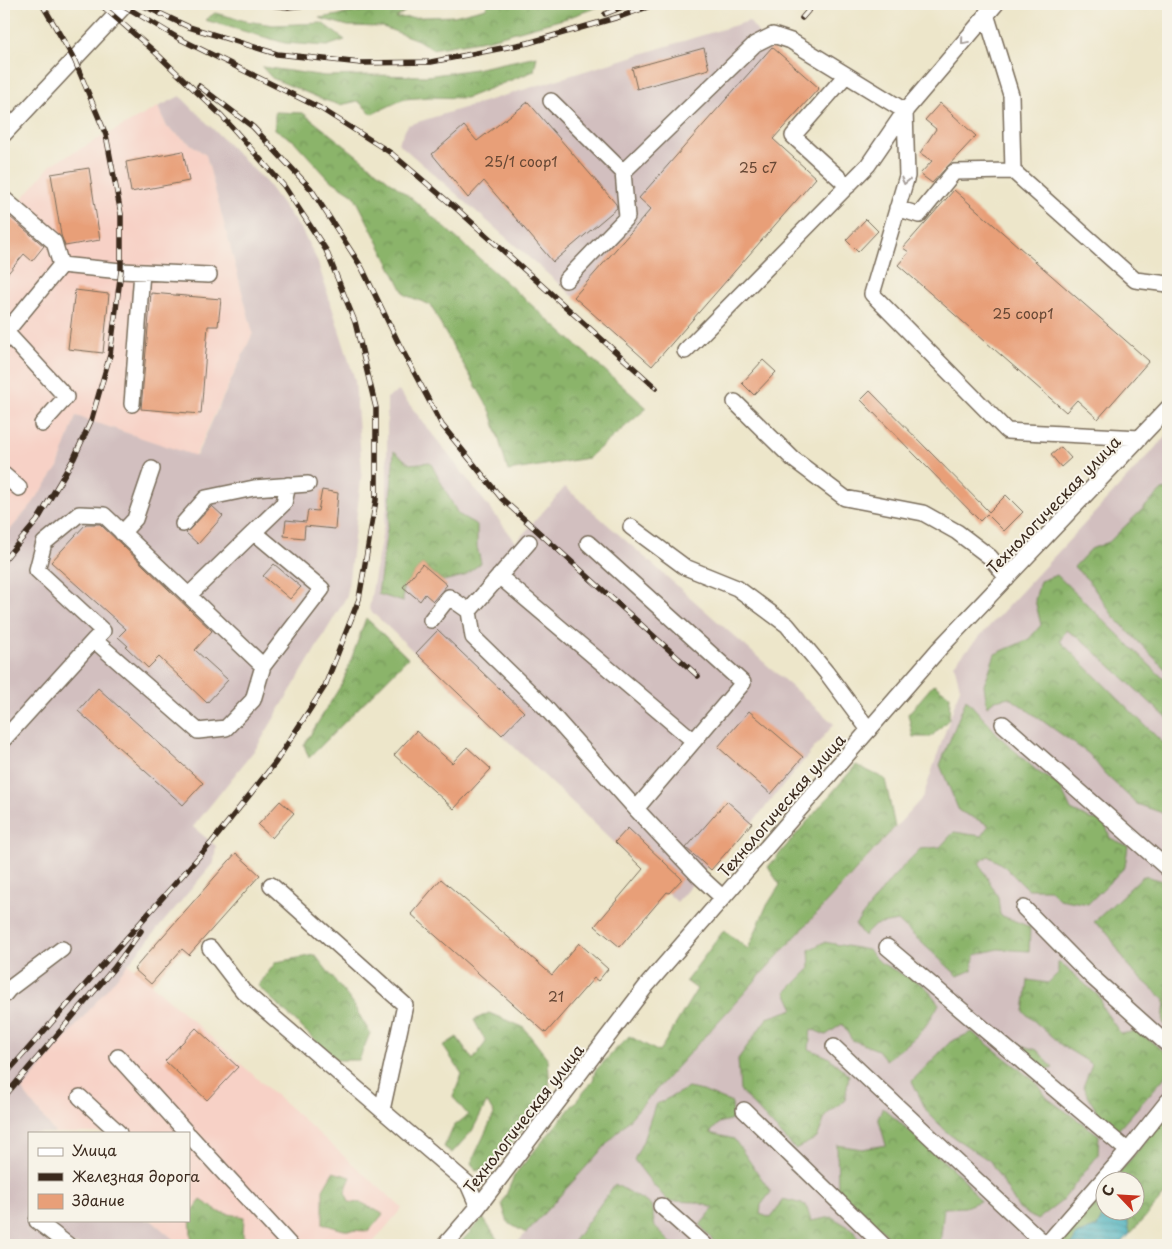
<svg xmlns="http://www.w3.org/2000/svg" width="1172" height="1249" viewBox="0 0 1172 1249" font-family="'Playpen Sans',sans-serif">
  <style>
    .built { fill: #f7d1c6 }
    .industrial { fill: #d2bfbf; fill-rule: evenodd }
    .forest { fill: url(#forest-crowns); stroke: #636f44 }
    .water { fill: url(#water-rules); stroke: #3c6b6c }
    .building { fill: #e89f78 }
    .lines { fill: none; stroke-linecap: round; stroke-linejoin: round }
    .minor-casing { stroke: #796c5a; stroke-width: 18 }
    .minor { stroke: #fff; stroke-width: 15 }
    .rail-casing { stroke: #3b2a1e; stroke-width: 5.5 }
    .rail { stroke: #f7f3e8; stroke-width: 4; stroke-dasharray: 11; stroke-linecap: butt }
    .oneway { stroke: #a79f9a }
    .labels { text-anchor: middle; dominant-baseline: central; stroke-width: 4; stroke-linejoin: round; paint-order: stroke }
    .number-label { font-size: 14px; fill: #664734 }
    .street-label { font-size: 16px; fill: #3b2a1e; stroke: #f7f3e8 }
  </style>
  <defs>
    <pattern id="forest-crowns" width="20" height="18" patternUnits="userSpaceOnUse" patternTransform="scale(1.25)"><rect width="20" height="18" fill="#8bb46b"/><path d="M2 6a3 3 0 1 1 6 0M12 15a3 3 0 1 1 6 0" fill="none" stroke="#739357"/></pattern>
    <pattern id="water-rules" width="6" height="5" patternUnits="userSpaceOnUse" patternTransform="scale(1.25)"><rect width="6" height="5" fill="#3dacba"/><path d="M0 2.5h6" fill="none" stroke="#348c97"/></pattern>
  </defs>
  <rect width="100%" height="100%" fill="#f7f3e8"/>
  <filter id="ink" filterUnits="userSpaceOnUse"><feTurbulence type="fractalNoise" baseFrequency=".02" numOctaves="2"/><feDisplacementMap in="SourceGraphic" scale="10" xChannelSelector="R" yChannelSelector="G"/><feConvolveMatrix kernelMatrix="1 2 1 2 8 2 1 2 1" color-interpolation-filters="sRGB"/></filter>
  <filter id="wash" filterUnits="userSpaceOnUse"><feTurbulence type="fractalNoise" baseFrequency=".0096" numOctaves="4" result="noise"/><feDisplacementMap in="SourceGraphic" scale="20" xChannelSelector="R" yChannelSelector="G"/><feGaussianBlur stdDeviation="1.12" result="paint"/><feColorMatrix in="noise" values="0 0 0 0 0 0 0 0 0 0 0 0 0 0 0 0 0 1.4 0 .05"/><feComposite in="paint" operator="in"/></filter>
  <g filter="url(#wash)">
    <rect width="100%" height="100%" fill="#ede6ca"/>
    <path class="built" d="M158,107L167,127L206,155L253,333L195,456L76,416L58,467L33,503L4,537V220L52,164Z
      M128,963L402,1208L371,1245H180L151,1220H189V1133H55L22,1090Z"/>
    <path class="industrial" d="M749,21L764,40L772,47L639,198L651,209L574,297L398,143L408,125Z
      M180,96L266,182L302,231L317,260L355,380L362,471L347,596L257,747L193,827L216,846L214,862L22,1090L55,1133H29V1220H151L180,1245H4V537L33,503L58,467L76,416L196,456L253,333L206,155L167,127L158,107Z
      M399,391L516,542L565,487L834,724L752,823L707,867L677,902L369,609L387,506V398Z
      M1168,434V1191L1120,1245H515L923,797L960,688L954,664ZM1104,1182H1134V1212H1104Z"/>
    <path class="forest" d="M411,4H415L396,18L454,16L486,8L487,4H606L567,18L490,39L432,49L418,40L383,27L348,26L319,18Z
      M215,13L246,21L273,25L322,23L345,40L327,46L285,43L205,20Z
      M537,56L534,71L466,98L430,97L404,99L372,114L358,101L340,105L324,100L272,78L262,67L325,76L370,75L427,76L475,69Z
      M275,112L303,113L416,202L647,408L588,458L508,471L491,412L443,329L431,305L405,295L354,195L329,179L294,141L275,129Z
      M394,451L410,464L430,462L458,514L477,525V547L481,563L464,576L443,581L422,564L403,587V602L378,594L389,516Z
      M1168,489V672L1114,617L1088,580L1074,567L1091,549L1109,542L1162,490Z
      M1057,575L1168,683V719L1081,639L1066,630L1060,641L1168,748V815L1137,804L1105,774L1089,754L1009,697L995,700L987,706L984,685L995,654L1029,639L1041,625L1035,600L1040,581Z
      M366,618L408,658L309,758L304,745L343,682Z
      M934,684L950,696L949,719L931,737H913L908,714Z
      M966,699L1002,739L1038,772L1059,784L1071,810L1090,819L1104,820L1110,838L1128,846L1125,867L1088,904L1059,899L1049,889H1027L1004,866L988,856L979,863L998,897L1000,915L1030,927L1029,951L998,949L975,955L972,970L958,976L898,921L875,925L864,936L855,925L892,878L920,849L940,847L954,832L981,836L989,825L959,811L940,765Z
      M856,765L885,779L895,827L526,1233L508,1223L502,1204L515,1174L593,1081L595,1071L629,1036L659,1052L697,989L686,981L724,930L748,949L766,907L780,885L768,867Z
      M1143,876L1168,882V1029L1163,1022L1165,1000L1130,969L1107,932L1094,922Z
      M824,942L868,950L881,963L925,986L939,1004C924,1033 912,1041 886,1060L878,1050L852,1040L842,1024L826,1035L811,1029L809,1049L828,1057L849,1075L845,1100L826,1115L817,1138L795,1149L740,1091L738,1059L767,1018L794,1009L786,992L810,968L809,950Z
      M315,955L351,1001L370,1033L359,1060H336L258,986L276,962Z
      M1058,961L1101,998L1102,1007L1121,1034L1137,1031L1168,1054V1067L1164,1078L1118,1130L1102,1121L1083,1087L1092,1064L1061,1045L1024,1012L1028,980L1048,983L1058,973Z
      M489,1013L523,1027L548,1059L550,1090C533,1113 504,1163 476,1171L471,1163L494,1114L487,1102L472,1131L452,1153L444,1147L453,1127L468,1115L453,1097L462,1074L443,1046L457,1037L473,1060L486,1042L474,1020Z
      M972,1032L1037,1083L1047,1098L1099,1135L1098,1155L1062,1201L1037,1220L1019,1209L990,1161L950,1135L927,1112L912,1081L950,1042Z
      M1013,1043L1037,1050L1053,1068L1043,1071Z
      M688,1088L703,1091L732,1103L733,1119L719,1123L710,1133L734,1139L771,1192L761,1205L760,1214L771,1218L783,1199L806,1205L811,1221L832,1217L855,1231L861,1245H722L715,1243L700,1225L714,1208L696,1202L668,1201L651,1182L634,1160L643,1141L655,1105Z
      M883,1108L963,1178L980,1201L965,1207L944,1208L940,1245H918L916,1239L895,1243L838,1189L837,1145L862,1149L886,1145L878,1117Z
      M1168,1114V1191L1130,1234L1126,1212H1134V1182H1112Z
      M333,1172L351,1177L345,1191L349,1202L362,1203L383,1214L369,1231L344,1230L323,1224V1189Z
      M615,1184L651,1205L655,1227L672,1244L687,1245H571Z
      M1104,1190L1105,1212L1097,1227L1076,1235L1072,1245H1055Z
      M201,1200L219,1212L244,1217L243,1236L255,1245H195L191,1236L190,1214Z
      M483,1218L501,1245H458Z"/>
    <path class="water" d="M1105,1212H1126L1130,1234L1120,1245H1072L1076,1235L1097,1227Z"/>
    <g id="blocks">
      <path class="building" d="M772,47L819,88L773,139L816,178L652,366L574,297L651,209L639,198Z
        M704,48L709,69L637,89L632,68Z
        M528,102L616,204L617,208L553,262L484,181L468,198L432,154L464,126L477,141Z
        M940,103L976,136L932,183L920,174L932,161L920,153L936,129L925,120Z
        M183,151L189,181L131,192L126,162Z
        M89,168L100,240L65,246L61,235L51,174Z
        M954,190L1149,361L1098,419L1077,400L1066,412L898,265L909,252L903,248Z
        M10,217L44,246L32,261L24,254L4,278V224Z
        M866,219L878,231L858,252L846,240Z
        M75,290L109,294L103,353L68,349Z
        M151,293L221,299L218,326H208L201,414L141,409Z
        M763,360L776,372L754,395L742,383Z
        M870,391L989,512L1006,495L1023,512L1004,531L987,514L980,521L861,400Z
        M1061,447L1071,458L1061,467L1051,455Z
        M322,490L338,493L335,529L305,526L304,538L284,536L286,520L306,522L308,510L318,511Z
        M212,506L223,516L198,544L186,533Z
        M86,524H100L212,631L195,650L228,680L207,703L159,657L148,668L126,647L128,646L118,637L126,629L51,562Z
        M274,564L301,587L290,599L263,576Z
        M422,564L447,585L433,601L425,594L420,601L403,587Z
        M438,630L524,712L502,735L416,653Z
        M98,688L203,783L183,805L78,711Z
        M749,711L803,757L771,794L718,747Z
        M416,731L452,763L467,747L491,769L454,809L394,755Z
        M280,801L294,813L272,838L258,825Z
        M727,801L752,823L711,870L686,848Z
        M628,828L682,879L669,893L667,892L620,947L595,926L643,869L615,842Z
        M236,853L260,875L189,955L182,949L151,984L134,969Z
        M441,879L552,975L579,943L608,969L598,981L594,978L546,1033L411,914Z
        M196,1028L238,1067L207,1100L165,1061Z"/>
    </g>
  </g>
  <g filter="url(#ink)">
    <use href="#blocks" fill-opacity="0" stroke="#796c5a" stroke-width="1"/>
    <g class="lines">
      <defs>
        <path id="minor" d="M996,4L905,111L907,176L872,294L1007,431L1140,438
          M986,14L1011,95L1013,171L1135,280L1168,284
          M846,75L793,136L848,186
          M551,101L623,172L755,44L773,35L791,41L905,111L868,165L685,351
          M4,134L126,4
          M4,199L54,242L61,265
          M897,208L919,215L954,172L1013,171
          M61,265L121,271L209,275
          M566,280L627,217L623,172
          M4,332H6L61,265
          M6,332L66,397L42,424
          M735,402L793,459L845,498L923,513L957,532L990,557L1007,578
          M132,404L142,272
          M4,475L19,488
          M183,524L206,498L254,488L308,484
          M631,527L685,567L737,588L787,625L826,672L869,730
          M254,532L322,589L263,666
          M122,533L135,519L152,469
          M529,542L469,611L473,637L545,707L636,809L699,876L723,898
          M588,543L743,683L636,809
          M499,576L694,741
          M189,595L284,503L288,485
          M431,620L449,597L469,611
          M1003,724L1168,869
          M4,739L94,640L103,631L37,570L44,543L79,514L104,515L263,666L253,700L226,728L198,731L94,640
          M271,885L405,1005L382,1110
          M1024,908L1091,976L1168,1045
          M887,947L1128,1151
          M210,948L243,991L468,1184L478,1207
          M4,995L9,989L62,949
          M834,1047L1046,1245
          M118,1057L187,1133
          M80,1097L119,1133
          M744,1110L883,1245
          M189,1135L290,1245
          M661,1206L705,1245
          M37,1221L68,1245
          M445,1245L478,1207L647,985L939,649L1168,408
          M1046,1245L1128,1151L1168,1101"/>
      </defs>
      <use href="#minor" class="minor-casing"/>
      <use href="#minor" class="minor"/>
      <defs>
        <path id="rail" d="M121,4L178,38L320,108L391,153L458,210L656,388
          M140,4L189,27L277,54L361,63L431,62L528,43L622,16L656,4
          M262,4L288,7L315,4
          M605,14L630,4
          M802,18L814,4
          M199,86L253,127L311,189L362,268L399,344L442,425L502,499L698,676
          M4,560L37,521L74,458L91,421L110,355L121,271V214L106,135L74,59L42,4
          M4,1076L212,842L275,763L325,686L359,599L376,500V408L355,322L326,250L284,186L222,116L156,53L100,4
          M4,1097L114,968L141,931"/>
      </defs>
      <use href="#rail" class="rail-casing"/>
      <use href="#rail" class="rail"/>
    </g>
    <defs><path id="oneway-chevron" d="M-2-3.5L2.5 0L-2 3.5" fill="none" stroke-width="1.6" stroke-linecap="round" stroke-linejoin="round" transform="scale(1.25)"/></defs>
    <g class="oneway">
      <use href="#oneway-chevron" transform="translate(964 41) rotate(130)"/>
      <use href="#oneway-chevron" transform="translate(905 181) rotate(103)"/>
    </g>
  </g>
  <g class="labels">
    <g class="number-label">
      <text x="521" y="161">25/1 соор1</text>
      <text x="758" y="167">25 с7</text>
      <text x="1023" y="313">25 соор1</text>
      <text x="556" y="996">21</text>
    </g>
    <g class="street-label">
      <text transform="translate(1053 504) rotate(-46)">Технологическая улица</text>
      <text transform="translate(781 805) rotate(-49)">Технологическая улица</text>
      <text transform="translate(523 1118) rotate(-52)">Технологическая улица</text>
    </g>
  </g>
  <rect width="1172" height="1249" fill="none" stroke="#f7f3e8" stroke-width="20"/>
  <rect x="28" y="1132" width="162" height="90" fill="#f7f3e8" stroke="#aca397"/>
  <rect x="38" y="1148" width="25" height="8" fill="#ffffff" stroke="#aca397"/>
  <text x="72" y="1156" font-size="15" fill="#3b2a1e">Улица</text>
  <rect x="38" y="1173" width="25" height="8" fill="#3b2a1e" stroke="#aca397"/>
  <text x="72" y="1182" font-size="15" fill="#3b2a1e">Железная дорога</text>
  <rect x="38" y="1194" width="25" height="15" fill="#e89f78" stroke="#aca397"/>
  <text x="72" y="1206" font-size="15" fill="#3b2a1e">Здание</text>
  <g transform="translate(1120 1196) rotate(295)"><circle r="24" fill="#f7f3e8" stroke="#aca397"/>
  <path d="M0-4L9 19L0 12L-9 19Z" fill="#c8321e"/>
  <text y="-8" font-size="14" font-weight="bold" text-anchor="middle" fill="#3b2a1e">С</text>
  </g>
</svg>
